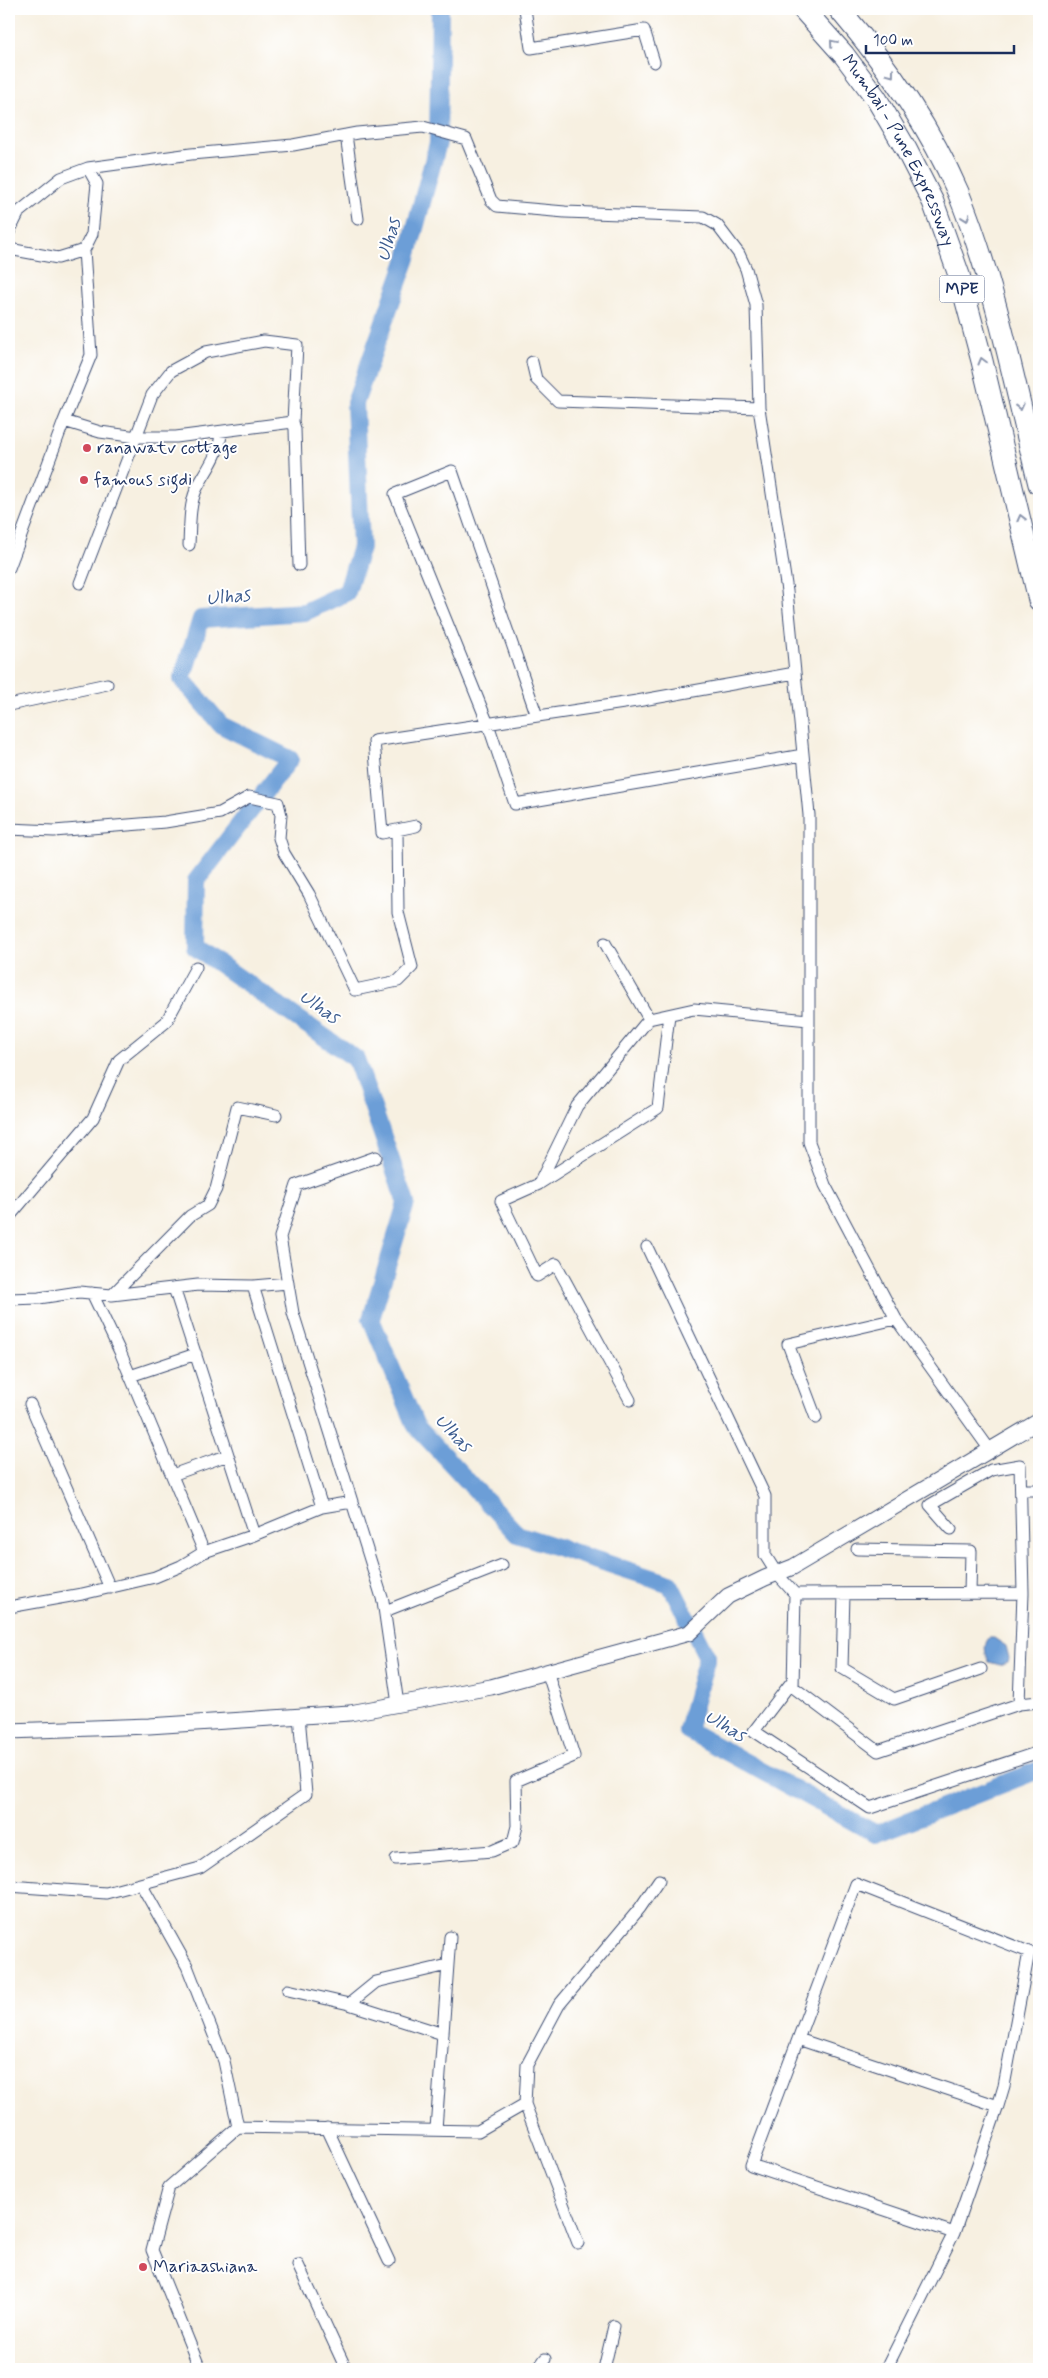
<svg xmlns="http://www.w3.org/2000/svg" width="1048" height="2378" viewBox="0 0 1048 2378" font-family="Mynerve,sans-serif">
  <style>
    .water { fill: #6c9ed7; stroke: #44669a }
    .lines { fill: none; stroke-linecap: round; stroke-linejoin: round }
    .river { stroke: #6c9ed7; stroke-width: 18 }
    .minor-casing { stroke: #3c4c72; stroke-width: 13 }
    .tertiary-casing { stroke: #3c4c72; stroke-width: 17 }
    .motorway-casing { stroke: #3c4c72; stroke-width: 23 }
    .minor { stroke: #fff; stroke-width: 11 }
    .tertiary { stroke: #fff; stroke-width: 15 }
    .motorway { stroke: #fff; stroke-width: 21 }
    .oneway { stroke: #8d97ae }
    .poi-dot { fill: #d1495b; stroke: #fff; stroke-width: 2 }
    .labels { text-anchor: middle; dominant-baseline: central; stroke-width: 4; stroke-linejoin: round; paint-order: stroke }
    .shield { fill: #fff; stroke: #5f6d8e; stroke-width: 1 }
    .shield-label { font-size: 16px; font-weight: bold; fill: #1b2f5e }
    .street-label { font-size: 18px; fill: #1b2f5e; stroke: #fff }
    .poi-label { font-size: 18px; fill: #1b2f5e; stroke: #fff; text-anchor: start }
    .water-label { font-size: 19px; font-style: italic; fill: #3b5b8e; stroke: #fff }
  </style>
  <rect width="100%" height="100%" fill="#fff"/>
  <filter id="ink" filterUnits="userSpaceOnUse"><feTurbulence type="fractalNoise" baseFrequency=".02" numOctaves="2"/><feDisplacementMap in="SourceGraphic" scale="10" xChannelSelector="R" yChannelSelector="G"/><feConvolveMatrix kernelMatrix="1 2 1 2 8 2 1 2 1" color-interpolation-filters="sRGB"/></filter>
  <filter id="wash" filterUnits="userSpaceOnUse"><feTurbulence type="fractalNoise" baseFrequency=".0096" numOctaves="4" result="noise"/><feDisplacementMap in="SourceGraphic" scale="20" xChannelSelector="R" yChannelSelector="G"/><feGaussianBlur stdDeviation="1.12" result="paint"/><feColorMatrix in="noise" values="0 0 0 0 0 0 0 0 0 0 0 0 0 0 0 0 0 1.4 0 .05"/><feComposite in="paint" operator="in"/></filter>
  <g filter="url(#wash)">
    <rect width="100%" height="100%" fill="#f7f0e1"/>
    <path class="water" d="M989,1638H994L1006,1646L1009,1658L1008,1662L1000,1665L989,1662C985,1653 983,1645 989,1638Z"/>
    <g class="lines">
      <path class="river" d="M440,9L438,143L407,258L355,403L361,547L347,592L305,612L201,619L182,679L221,725L290,759L196,881L195,947L356,1059L406,1203L371,1319L416,1426L517,1534L670,1584L707,1657L687,1730L876,1834L1036,1771L1039,1772"/>
    </g>
  </g>
  <g filter="url(#ink)">
    <g class="lines">
      <defs>
        <path id="minor" d="M525,9L531,48L644,30L654,62
          M346,135L358,219
          M9,232L19,212L61,178L88,168L191,154L293,145L357,133L423,127L466,139L491,200L497,206L565,212L703,217L717,225L739,254L746,269L756,305L759,408L787,591L809,815V1142L825,1185L896,1319L990,1450
          M9,249L58,258L84,250L92,234L97,184L88,168
          M84,250L91,355L64,421L100,432L137,437H176L293,422
          M532,362L536,379L558,401L759,408
          M189,545C190,527 189,507 196,490C205,472 220,454 221,433
          M9,568L64,421
          M80,583L152,395L171,371L206,352L264,341L297,345L293,422L295,429L299,565
          M9,705L107,684
          M537,716L452,471L395,494L488,724L515,804L803,755
          M416,826L382,833L374,741L637,701L795,673
          M9,829L54,831L165,822L220,813L249,797L278,803L281,815L279,838L284,853L309,894L355,990L398,981L412,967L398,912L397,830
          M605,943L649,1019
          M376,1157L297,1185L280,1237L293,1313L383,1601L398,1704
          M540,1183L658,1108L669,1015
          M9,1217L93,1118L119,1060L166,1022L196,967
          M647,1247L765,1496V1555L777,1574L795,1594L793,1687L878,1751L1019,1704L1039,1702
          M288,1283L253,1286L322,1507L352,1502
          M174,1288L254,1535
          M92,1293L121,1354L204,1552
          M112,1295L190,1216L208,1205L216,1189L237,1107L276,1115
          M9,1299L39,1298L79,1292L112,1295L198,1285L253,1286
          M130,1376L196,1354
          M630,1400L556,1264L537,1276L501,1201L539,1184L577,1106L649,1019L694,1009L809,1020
          M30,1404L110,1588
          M816,1418L788,1344L896,1319
          M172,1475L228,1455
          M1021,1490H1039
          M857,1549L971,1551L970,1593
          M795,1594L1023,1593L1020,1465L991,1470L930,1505L951,1529
          M844,1594L842,1668L894,1699L981,1669
          M9,1607L82,1594L155,1577L181,1566L204,1552L254,1535L322,1507
          M385,1611L502,1565
          M793,1680L754,1731L870,1808L1039,1752
          M1019,1704L1023,1593
          M396,1859L492,1851L513,1842L517,1826L516,1781L574,1756L547,1671
          M141,1884L187,1966L224,2061L238,2127
          M9,1886L106,1893L200,1868L306,1794L299,1716
          M288,1990L349,2004L443,2034
          M349,2004L376,1982L448,1965
          M798,2039L998,2106
          M327,2128L389,2261
          M436,2129L450,1937
          M578,2243L525,2104L527,2065L559,2005L640,1908L659,1880
          M298,2265L346,2369
          M200,2369L152,2250L169,2187L238,2127L478,2131L525,2104
          M538,2369L545,2359
          M604,2369L614,2326
          M886,2369L954,2233L998,2106L1004,2086L1029,1952L856,1884L751,2165L954,2233"/>
        <path id="tertiary" d="M9,1731L149,1726L350,1713L491,1687L689,1633L728,1596L765,1578L793,1567L1039,1421"/>
        <g id="motorway">
          <path id="s1" d="M803,9L844,55L876,98L906,149L933,202L959,275L982,361L1039,600"/>
          <path d="M839,9C886,64 929,125 958,192C996,285 1015,387 1039,484"/>
        </g>
      </defs>
      <use href="#minor" class="minor-casing"/>
      <use href="#tertiary" class="tertiary-casing"/>
      <use href="#motorway" class="motorway-casing"/>
      <use href="#minor" class="minor"/>
      <use href="#tertiary" class="tertiary"/>
      <use href="#motorway" class="motorway"/>
    </g>
    <defs><path id="oneway-chevron" d="M-2-3.5L2.5 0L-2 3.5" fill="none" stroke-width="1.6" stroke-linecap="round" stroke-linejoin="round" transform="scale(1.25)"/></defs>
    <g class="oneway">
      <use href="#oneway-chevron" transform="translate(833 43) rotate(-130)"/>
      <use href="#oneway-chevron" transform="translate(891 74) rotate(53)"/>
      <use href="#oneway-chevron" transform="translate(966 218) rotate(71)"/>
      <use href="#oneway-chevron" transform="translate(982 361) rotate(-105)"/>
      <use href="#oneway-chevron" transform="translate(1020 407) rotate(76)"/>
      <use href="#oneway-chevron" transform="translate(1021 518) rotate(-104)"/>
    </g>
  </g>
  <g class="poi-dot">
    <circle cx="87" cy="448" r="5"/>
    <circle cx="84" cy="480" r="5"/>
    <circle cx="143" cy="2267" r="5"/>
  </g>
  <g class="labels">
    <rect class="shield" x="939.5" y="275.5" width="45" height="27" rx="4"/>
    <g class="shield-label">
      <text x="962" y="289">MPE</text>
    </g>
    <g class="street-label">
      <text stroke="none"><textPath href="#s1" startOffset="172">Mumbai - Pune Expressway</textPath></text>
    </g>
    <g class="poi-label">
      <text x="97" y="448">ranawatv cottage</text>
      <text x="94" y="480">famous sigdi</text>
      <text x="153" y="2267">Mariaashiana</text>
    </g>
    <g class="water-label">
      <text transform="translate(389 240) rotate(-74)">Ulhas</text>
      <text transform="translate(228 597) rotate(-6)">Ulhas</text>
      <text transform="translate(319 1007) rotate(35)">Ulhas</text>
      <text transform="translate(453 1433) rotate(47)">Ulhas</text>
      <text transform="translate(725 1726) rotate(31)">Ulhas</text>
    </g>
  </g>
  <rect width="1048" height="2378" fill="none" stroke="#fff" stroke-width="30"/>
  <path d="M866 45v8h148v-8" fill="none" stroke="#1b2f5e" stroke-width="2.5"/>
  <text x="873" y="45" font-size="15" fill="#1b2f5e" stroke="#ffffff" stroke-width="4" paint-order="stroke">100 m</text>
</svg>
